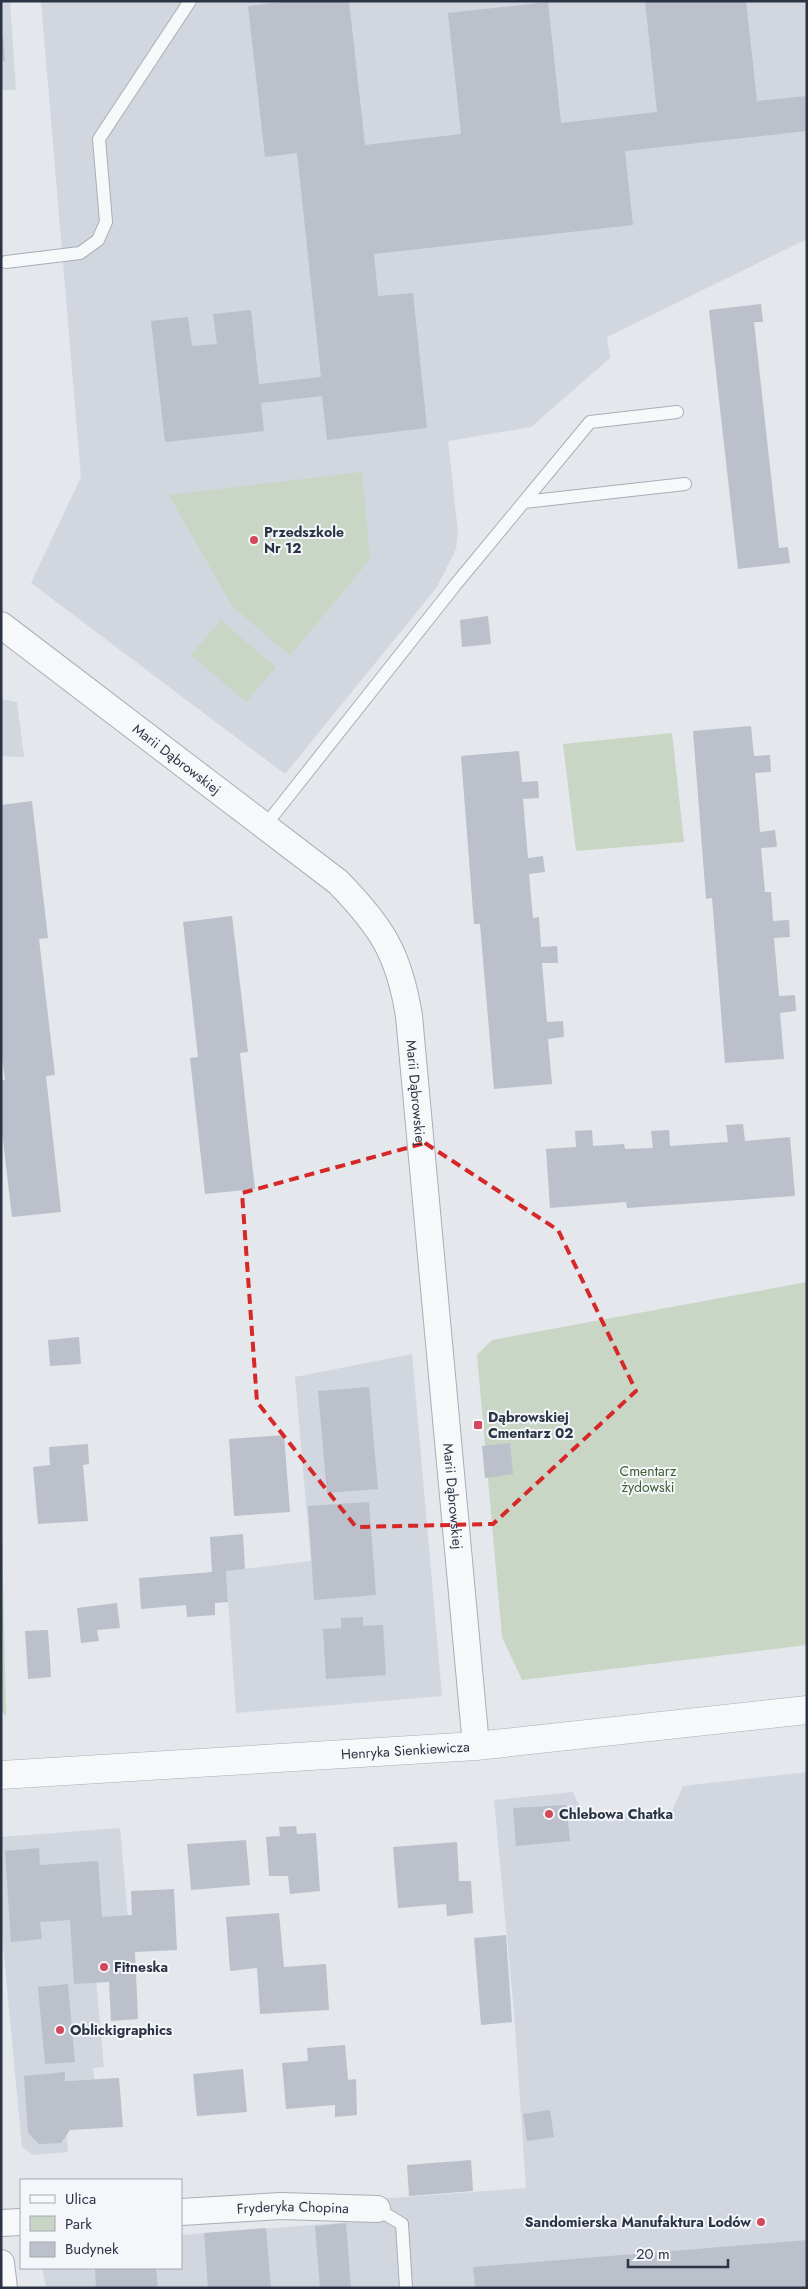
<svg xmlns="http://www.w3.org/2000/svg" width="808" height="2289" viewBox="0 0 808 2289" font-family="Jost,sans-serif">
  <style>
    .built { fill: #d2d6de }
    .green { fill: #c9d6c5 }
    .building { fill: #bbc0ca }
    .lines { fill: none; stroke-linecap: round; stroke-linejoin: round }
    .service-casing { stroke: #a9aeb7; stroke-width: 14 }
    .minor-casing { stroke: #a9aeb7; stroke-width: 28 }
    .tertiary-casing { stroke: #a9aeb7; stroke-width: 29 }
    .service { stroke: #f7f8fa; stroke-width: 12 }
    .minor { stroke: #f7f8fa; stroke-width: 26 }
    .tertiary { stroke: #f7f8fa; stroke-width: 28 }
    .marked { fill: none; stroke: #d62828; stroke-width: 4; stroke-dasharray: 10 6; stroke-linejoin: round }
    .poi-dot { fill: #d1495b; stroke: #f4f6f9; stroke-width: 2 }
    .labels { text-anchor: middle; dominant-baseline: central; stroke-width: 4; stroke-linejoin: round; paint-order: stroke }
    .poi-label { font-size: 14px; font-weight: bold; fill: #2b3445; stroke: #f4f6f9; text-anchor: start }
    .street-label { font-size: 14px; fill: #2b3445; stroke: #f4f6f9 }
    .park-label { font-size: 14px; fill: #3f6138; stroke: #f4f6f9 }
  </style>
  <rect width="100%" height="100%" fill="#e4e7ec"/>
  <path class="built" d="M1,1H10L16,90H1Z
    M41,1H807V239L607,337L610,358L531,427L448,441L458,532L456,549L437,587L285,774L31,583L81,477Z
    M1,699L17,702L24,757L1,756Z
    M412,1354L442,1696L236,1713L226,1571L311,1561L295,1377Z
    M807,1772V2288H46L42,2268H181V2235L366,2221L365,2200L526,2188L514,2012L494,1800L573,1792L584,1816L672,1811L683,1786Z
    M120,1828L133,1977L96,1980L104,2067L93,2068L94,2079L63,2081L68,2152L33,2155L22,2147L1,1923V1837Z"/>
  <path class="green" d="M362,472L370,559L290,656L232,606L169,495Z
    M221,620L276,667L246,702L191,655Z
    M672,733L684,842L576,851L563,744Z
    M807,1282V1645L522,1680L502,1637L477,1355L492,1340Z
    M1,1484L6,1716L1,1711Z"/>
  <path class="building" d="M288,1H349L365,145L461,134L448,13L548,2L561,123L657,112L645,1H746L757,101L807,96V131L625,151L633,225L374,254L378,296L413,293L427,428L327,440L322,396L261,403L264,431L165,442L151,321L188,317L192,346L217,344L213,314L251,310L259,384L321,377L297,153L265,157L248,6Z
    M1,36H3L5,61H1Z
    M761,304L763,322H754L779,548L788,547L790,563L738,569L709,310Z
    M488,616L491,644L462,647L460,620Z
    M751,726L754,756L770,755L771,772L755,773L760,832L775,830L777,847L761,848L765,892H771L773,921L789,920L790,937L774,938L779,996L795,995L796,1011L780,1013L784,1059L725,1063L712,898L706,899L693,731Z
    M519,751L522,782L538,781L539,798L523,799L528,858L543,856L545,872L529,874L533,918L539,917L541,947L557,946L558,963H542L547,1022L563,1021L564,1037L548,1039L552,1084L494,1089L480,924H474L461,756Z
    M32,801L48,938L39,939L55,1075L46,1076L61,1212L12,1217L1,1124V1080H5L1,1049V805Z
    M232,916L248,1052L240,1053L255,1189L205,1194L190,1058L198,1057L183,922Z
    M743,1124L745,1141L790,1137L795,1196L627,1208L626,1202L550,1208L546,1149L576,1147L575,1131L592,1130L593,1146L624,1144L625,1149L653,1148L651,1131L669,1130L670,1146L728,1142L726,1125Z
    M79,1337L81,1364L50,1366L48,1340Z
    M369,1387L378,1489L327,1493L318,1391Z
    M284,1435L290,1512L234,1516L229,1439Z
    M510,1443L513,1474L485,1478L482,1446Z
    M88,1444L89,1464L83,1465L88,1521L38,1524L33,1467L50,1465L49,1447Z
    M369,1502L376,1595L314,1600L308,1506Z
    M243,1534L245,1569L226,1571L228,1602L215,1603V1615L187,1617L186,1605L141,1609L139,1578L212,1572L210,1537Z
    M117,1603L120,1628L97,1630L99,1641L81,1643L77,1608Z
    M363,1617V1626L383,1625L386,1675L326,1679L323,1629L341,1628V1618Z
    M48,1630L51,1677L28,1679L25,1631Z
    M566,1805L570,1841L516,1846L513,1808Z
    M296,1826L297,1834L316,1833L320,1891L290,1894L288,1876H269L266,1837L280,1836L279,1827Z
    M246,1840L250,1885L191,1890L187,1844Z
    M457,1842L459,1881H471L473,1913L447,1916L446,1904L398,1908L393,1847Z
    M39,1848L40,1865L98,1861L102,1917L132,1915L131,1891L174,1889L177,1950L135,1952L138,2019L111,2021L109,1982L74,1984L70,1920L40,1922L42,1939L11,1942L5,1851Z
    M279,1913L284,1967L326,1964L329,2010L260,2014L257,1968L230,1971L226,1917Z
    M506,1935L512,2022L481,2025L474,1938Z
    M68,1984L75,2062L45,2064L38,1987Z
    M345,2045L348,2080L356,2079L357,2115L335,2117V2105L286,2109L282,2063L308,2061L307,2048Z
    M243,2069L247,2112L197,2116L193,2074Z
    M65,2072V2081L119,2078L123,2127L70,2130L61,2143L39,2144L28,2133L24,2076Z
    M550,2110L554,2137L527,2141L523,2114Z
    M471,2160L473,2191L409,2196L407,2165Z
    M346,2223L351,2288H320L315,2226Z
    M266,2228L271,2288H208L204,2233Z
    M807,2240V2288H475L473,2267Z
    M95,2268H156L158,2288H96Z"/>
  <g class="lines">
    <defs>
      <path id="service" d="M6,262L80,253L98,240L106,222L99,139L190,1
        M524,502L685,484
        M264,827L456,584L590,422L677,412
        M377,2209L402,2224L406,2288"/>
      <g id="minor">
        <path id="s1" d="M1,625L338,882C382,927 399,954 409,1016L476,1746"/>
        <path id="s2" d="M181,2212L281,2206L377,2209"/>
        <path d="M1,2223L21,2222"/>
        <path d="M1,2263L4,2288"/>
      </g>
      <g id="tertiary">
        <path id="s3" d="M1,1775L476,1746L807,1710"/>
      </g>
    </defs>
    <use href="#service" class="service-casing"/>
    <use href="#minor" class="minor-casing"/>
    <use href="#tertiary" class="tertiary-casing"/>
    <use href="#service" class="service"/>
    <use href="#minor" class="minor"/>
    <use href="#tertiary" class="tertiary"/>
  </g>
  <path class="marked" d="M425,1143L558,1230L636,1391L493,1524L356,1527L257,1402L242,1193Z"/>
  <g class="poi-dot">
    <circle cx="254" cy="540" r="5"/>
    <rect x="473" y="1420" width="10" height="10" rx="2.5"/>
    <circle cx="549" cy="1814" r="5"/>
    <circle cx="104" cy="1967" r="5"/>
    <circle cx="60" cy="2030" r="5"/>
    <circle cx="761" cy="2222" r="5"/>
  </g>
  <g class="labels">
    <g class="poi-label">
      <text x="264" y="532">Przedszkole<tspan x="264" dy="16">Nr 12</tspan></text>
      <text x="488" y="1417">Dąbrowskiej<tspan x="488" dy="16">Cmentarz 02</tspan></text>
      <text x="559" y="1814">Chlebowa Chatka</text>
      <text x="114" y="1967">Fitneska</text>
      <text x="70" y="2030">Oblickigraphics</text>
      <text x="751" y="2222" text-anchor="end">Sandomierska Manufaktura Lodów</text>
    </g>
    <g class="street-label">
      <text stroke="none"><textPath href="#s1" startOffset="221">Marii Dąbrowskiej</textPath></text>
      <text stroke="none"><textPath href="#s1" startOffset="656">Marii Dąbrowskiej</textPath></text>
      <text stroke="none"><textPath href="#s1" startOffset="1061">Marii Dąbrowskiej</textPath></text>
      <text stroke="none"><textPath href="#s3" startOffset="405">Henryka Sienkiewicza</textPath></text>
      <text stroke="none"><textPath href="#s2" startOffset="112">Fryderyka Chopina</textPath></text>
    </g>
    <g class="park-label">
      <text x="648" y="1471">Cmentarz<tspan x="648" dy="16">żydowski</tspan></text>
    </g>
  </g>
  <rect width="808" height="2289" fill="none" stroke="#2b3445" stroke-width="5"/>
  <rect x="20" y="2179" width="162" height="90" fill="#f4f6f9" stroke="#a4a8b1"/>
  <rect x="30" y="2195" width="25" height="8" fill="#f7f8fa" stroke="#a4a8b1"/>
  <text x="65" y="2204" font-size="15" fill="#2b3445">Ulica</text>
  <rect x="30" y="2216" width="25" height="15" fill="#c9d6c5" stroke="#a4a8b1"/>
  <text x="65" y="2229" font-size="15" fill="#2b3445">Park</text>
  <rect x="30" y="2242" width="25" height="15" fill="#bbc0ca" stroke="#a4a8b1"/>
  <text x="65" y="2254" font-size="15" fill="#2b3445">Budynek</text>
  <path d="M628 2259v8h100v-8" fill="none" stroke="#2b3445" stroke-width="2.5"/>
  <text x="636" y="2259" font-size="15" fill="#2b3445" stroke="#f4f6f9" stroke-width="4" paint-order="stroke">20 m</text>
</svg>
